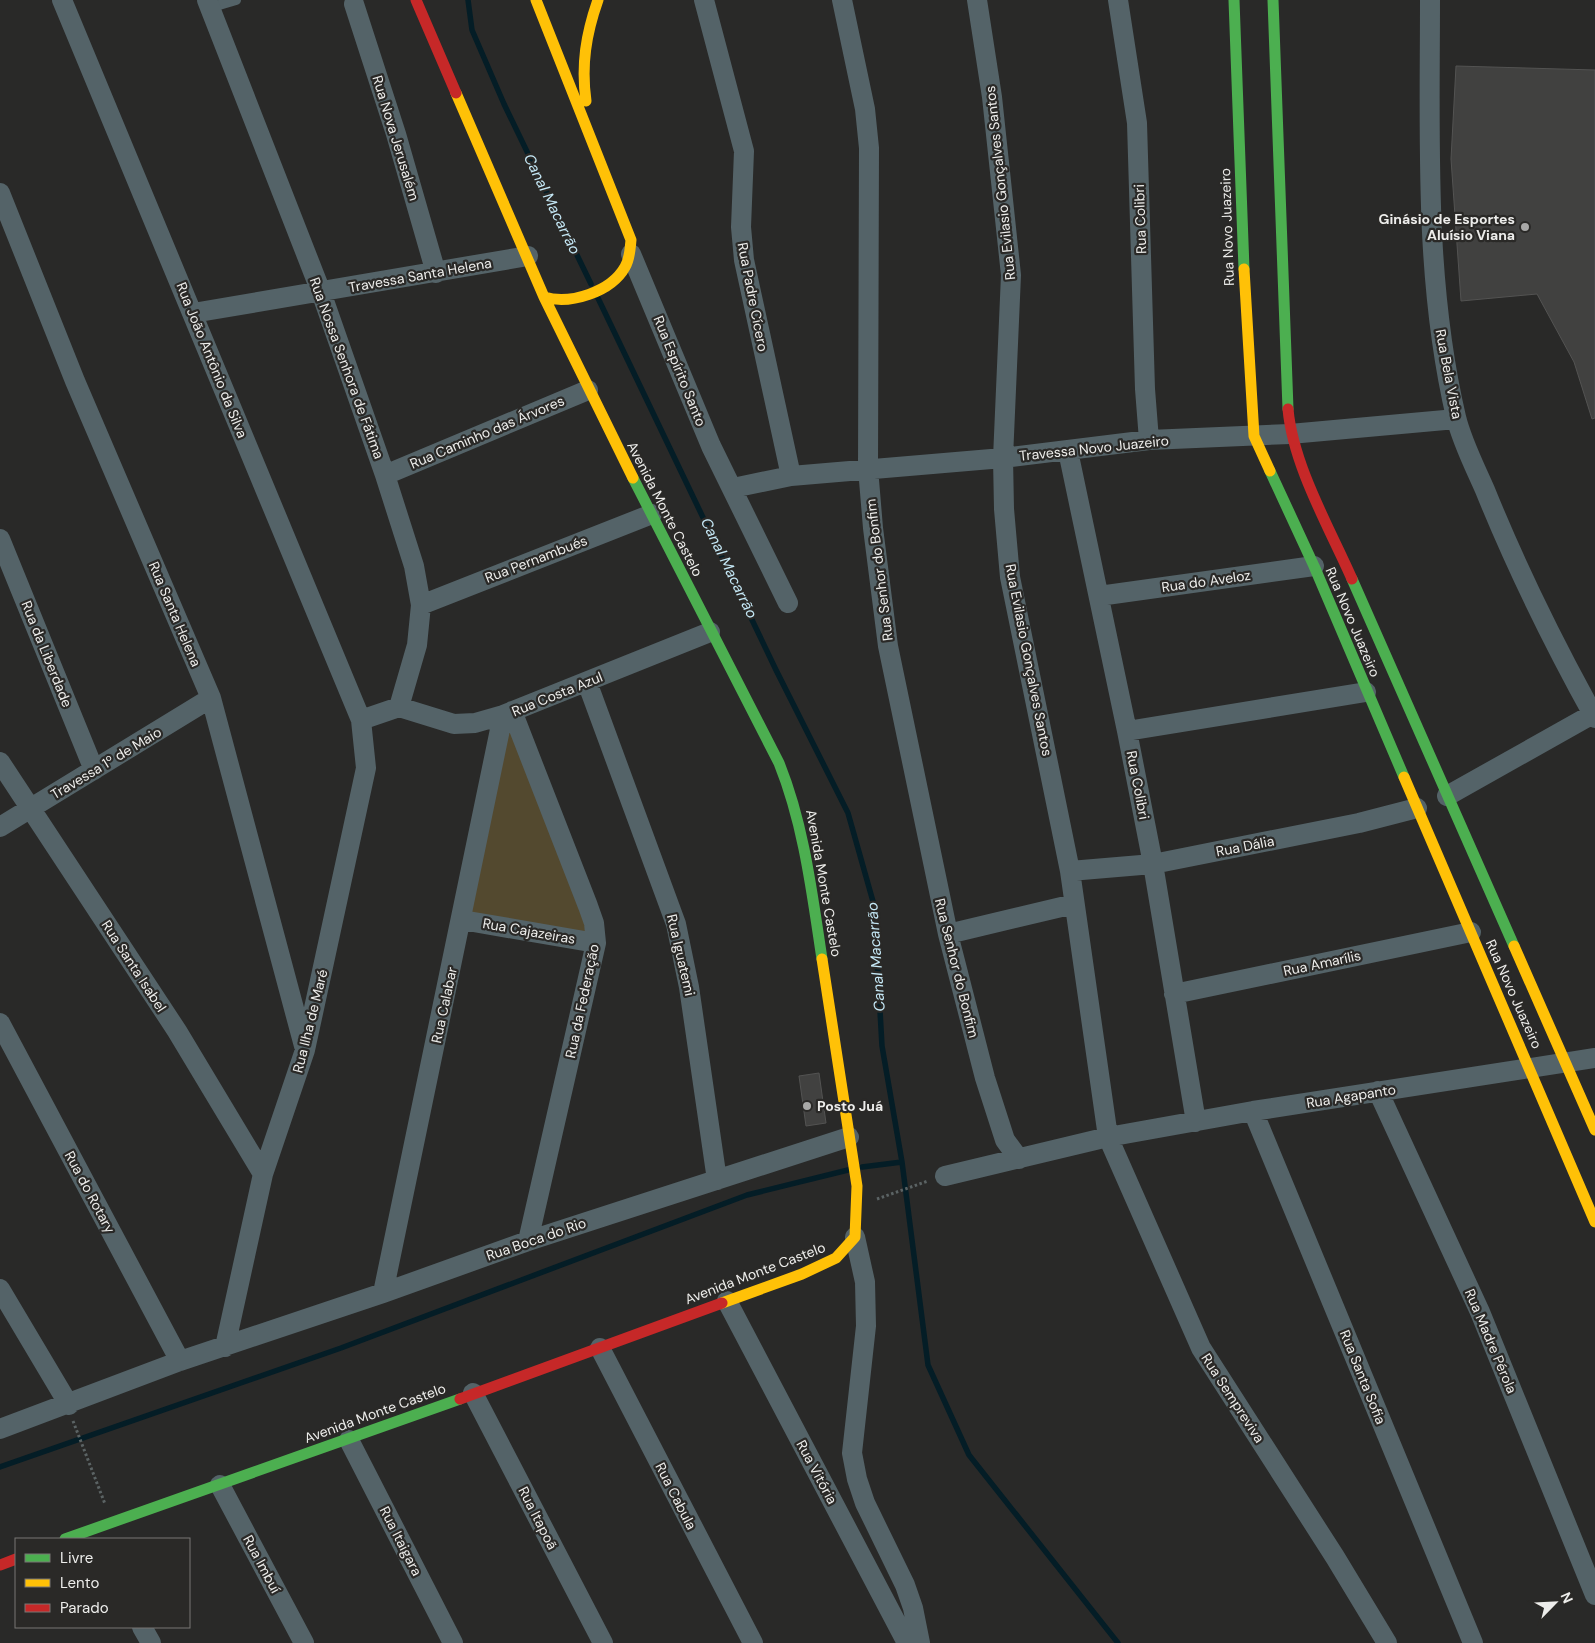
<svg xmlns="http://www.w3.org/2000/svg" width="1595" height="1643" viewBox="0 0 1595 1643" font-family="'DM Sans',sans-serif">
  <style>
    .green { fill: #53492f }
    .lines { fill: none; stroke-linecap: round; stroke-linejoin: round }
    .stream { stroke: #041d26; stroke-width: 5.5 }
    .building { fill: #414140; stroke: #535352 }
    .path { stroke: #5b6364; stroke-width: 3; stroke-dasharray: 2.5 2.5; stroke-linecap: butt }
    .lane { stroke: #546368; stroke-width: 10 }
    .street { stroke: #546368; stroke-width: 20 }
    .fast { stroke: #4caf50; stroke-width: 11 }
    .slow { stroke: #ffc107; stroke-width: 11 }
    .jam { stroke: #c62828; stroke-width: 11 }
    .poi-dot { fill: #a8a8a7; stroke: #2a2927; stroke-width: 2 }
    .labels { text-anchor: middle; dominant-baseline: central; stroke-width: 4.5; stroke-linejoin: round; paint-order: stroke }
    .street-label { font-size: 14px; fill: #ededeb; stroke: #2a2927 }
    .poi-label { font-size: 14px; font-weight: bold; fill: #ededeb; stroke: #2a2927; text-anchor: end }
    .water-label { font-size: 15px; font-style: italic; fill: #c5e8f6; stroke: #2a2927 }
  </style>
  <rect width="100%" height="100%" fill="#292928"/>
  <path class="green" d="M508,719L591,937L469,915Z"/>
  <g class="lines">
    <path class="stream" d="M468,0L472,30L504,104L591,284
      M597,296L776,670L848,813L874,905L882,1046L902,1162L928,1365L969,1455L1118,1643
      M862,1167L902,1162
      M0,1467L341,1348L747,1195L848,1170"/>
  </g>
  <path class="building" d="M1456,66L1595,70V418L1592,419L1574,362L1537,294L1461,301L1451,159Z
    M819,1073L826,1123L806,1126L799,1076Z"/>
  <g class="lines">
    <path class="path" d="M877,1199L928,1181
      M73,1421L105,1504"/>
    <path class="lane" d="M209,8L236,0"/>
    <path class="street" d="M62,0L361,720L366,768L305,1050L263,1174L225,1347
      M207,0L321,292L385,475L414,566L421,605L417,645L399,707L361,720
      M704,0L744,151L741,227L744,260L791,476
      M842,0L865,109L869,148L868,468L873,528L888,646L948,934L985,1078L1005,1140L1019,1159
      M977,0L992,97L1011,275L1003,458L1004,509L1010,577L1070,871L1108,1137L1201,1348L1335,1557L1387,1643
      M1118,0L1137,123L1145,389L1149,440
      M1430,0C1430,139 1424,280 1456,417C1462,442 1475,467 1485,490C1517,569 1554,644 1595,718
      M354,4L396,134L436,273
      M0,193L75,381L211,698L304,1046
      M631,254L711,446L788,603
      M193,313L528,256
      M1068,451L1127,731L1153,864L1196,1122
      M385,475L588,390
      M733,488L791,476L1003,458L1149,440L1290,434L1456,419
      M0,539L94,770
      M1099,596L1314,566
      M421,605L652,514
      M587,682L676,924L689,987L717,1180
      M399,707L454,724L475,723L503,715L710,632
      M512,711L588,906L594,923L596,943L528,1241
      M1127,731L1366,692
      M0,762L177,1031L263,1174
      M1447,796L1593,714
      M0,827L211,698
      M1070,871L1153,864L1359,823L1417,808
      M462,920L596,943
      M948,934L1074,904
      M1174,994L1471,932
      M0,1023L180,1361
      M1378,1091L1480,1312L1595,1595
      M1253,1111L1473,1643
      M945,1176L1108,1137L1253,1111L1595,1058
      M855,1237L865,1282L866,1326L852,1453L857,1479L865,1503L905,1585L913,1608L920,1643
      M0,1289L69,1405
      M383,1293L503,715
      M727,1301L907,1643
      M600,1348L753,1643
      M473,1393L603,1643
      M0,1429L180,1361L383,1293L528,1241L849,1137
      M349,1440L453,1643
      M220,1485L304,1643
      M142,1627L151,1643"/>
    <path class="fast" d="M1234,0L1244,269
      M1273,0L1288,409
      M1270,471L1314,566L1404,777
      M633,478L779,763C804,825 812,893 822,959
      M1352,579L1514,946
      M65,1539L460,1399"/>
    <path class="slow" d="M536,0L631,240C630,249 630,259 625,267C611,292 570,305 544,297
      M456,93L544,297L633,478
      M586,101C581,65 586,34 598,0
      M1244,269L1254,436L1270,471
      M1404,777L1595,1222
      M1514,946L1595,1130
      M722,1303L802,1274L836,1258L855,1237L857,1186L822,959"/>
    <path class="jam" d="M416,0L456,93
      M1288,409C1293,465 1329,527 1352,579
      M460,1399L722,1303
      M0,1565L16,1559"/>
  </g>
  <g class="poi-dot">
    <circle cx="1525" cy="227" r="5"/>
    <circle cx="807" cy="1106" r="5"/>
  </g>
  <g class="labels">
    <g class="street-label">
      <text transform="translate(396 138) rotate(73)">Rua Nova Jerusalém</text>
      <text transform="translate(1000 183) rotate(-96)">Rua Evilasio Gonçalves Santos</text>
      <text transform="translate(1140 219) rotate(-92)">Rua Colibri</text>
      <text transform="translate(1227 227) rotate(-92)">Rua Novo Juazeiro</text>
      <text transform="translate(420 275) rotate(-10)">Travessa Santa Helena</text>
      <text transform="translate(753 297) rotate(79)">Rua Padre Cícero</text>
      <text transform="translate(212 360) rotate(68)">Rua João Antônio da Silva</text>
      <text transform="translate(347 368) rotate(70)">Rua Nossa Senhora de Fátima</text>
      <text transform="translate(680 371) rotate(68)">Rua Espírito Santo</text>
      <text transform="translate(1449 374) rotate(79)">Rua Bela Vista</text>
      <text transform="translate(487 432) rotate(-23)">Rua Caminho das Árvores</text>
      <text transform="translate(1094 448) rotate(-6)">Travessa Novo Juazeiro</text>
      <text transform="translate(665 509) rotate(63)">Avenida Monte Castelo</text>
      <text transform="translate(536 559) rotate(-21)">Rua Pernambués</text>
      <text transform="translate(879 570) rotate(-97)">Rua Senhor do Bonfim</text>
      <text transform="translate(1206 581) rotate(-8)">Rua do Aveloz</text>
      <text transform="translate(175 614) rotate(67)">Rua Santa Helena</text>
      <text transform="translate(1353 622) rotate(67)">Rua Novo Juazeiro</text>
      <text transform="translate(47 654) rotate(68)">Rua da Liberdade</text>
      <text transform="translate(1029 660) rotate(79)">Rua Evilasio Gonçalves Santos</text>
      <text transform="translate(557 694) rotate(-22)">Rua Costa Azul</text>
      <text transform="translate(106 763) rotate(-31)">Travessa 1º de Maio</text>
      <text transform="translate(1138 785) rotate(79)">Rua Colibri</text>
      <text transform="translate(1245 846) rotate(-11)">Rua Dália</text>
      <text transform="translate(824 883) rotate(80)">Avenida Monte Castelo</text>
      <text transform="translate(529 931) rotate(10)">Rua Cajazeiras</text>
      <text transform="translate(681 955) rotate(77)">Rua Iguatemi</text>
      <text transform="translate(1322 963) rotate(-12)">Rua Amarílis</text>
      <text transform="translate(134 966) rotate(57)">Rua Santa Isabel</text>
      <text transform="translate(957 968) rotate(76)">Rua Senhor do Bonfim</text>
      <text transform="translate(1514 994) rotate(66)">Rua Novo Juazeiro</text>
      <text transform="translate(582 1001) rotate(-78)">Rua da Federação</text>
      <text transform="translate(444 1005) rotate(-78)">Rua Calabar</text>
      <text transform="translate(310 1021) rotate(-76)">Rua Ilha de Maré</text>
      <text transform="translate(1351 1096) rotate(-9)">Rua Agapanto</text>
      <text transform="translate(90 1192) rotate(62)">Rua do Rotary</text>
      <text transform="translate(536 1239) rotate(-19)">Rua Boca do Rio</text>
      <text transform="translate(755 1273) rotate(-21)">Avenida Monte Castelo</text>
      <text transform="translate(1491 1341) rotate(67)">Rua Madre Pérola</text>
      <text transform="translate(1363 1377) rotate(68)">Rua Santa Sofia</text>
      <text transform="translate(1233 1398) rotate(57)">Rua Sempreviva</text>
      <text transform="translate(375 1413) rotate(-20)">Avenida Monte Castelo</text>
      <text transform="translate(817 1472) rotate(62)">Rua Vitória</text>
      <text transform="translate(676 1496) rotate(63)">Rua Cabula</text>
      <text transform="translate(538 1518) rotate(63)">Rua Itapoã</text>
      <text transform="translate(401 1541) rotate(63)">Rua Itaigara</text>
      <text transform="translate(262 1564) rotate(62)">Rua Imbuí</text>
    </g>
    <g class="poi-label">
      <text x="1515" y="219">Ginásio de Esportes<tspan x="1515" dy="16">Aluísio Viana</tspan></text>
      <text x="817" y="1106" text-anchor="start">Posto Juá</text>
    </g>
    <g class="water-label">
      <text transform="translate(552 204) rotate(64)">Canal Macarrão</text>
      <text transform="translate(729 568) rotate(64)">Canal Macarrão</text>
      <text transform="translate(876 957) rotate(-94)">Canal Macarrão</text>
    </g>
  </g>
  <rect x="15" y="1538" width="175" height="90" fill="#2a2927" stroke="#787775"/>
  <rect x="25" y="1554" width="25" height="8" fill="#4caf50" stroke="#787775"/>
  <text x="60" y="1563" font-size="15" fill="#ededeb">Livre</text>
  <rect x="25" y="1579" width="25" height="8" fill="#ffc107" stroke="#787775"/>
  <text x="60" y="1588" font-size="15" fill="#ededeb">Lento</text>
  <rect x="25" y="1604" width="25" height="8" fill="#c62828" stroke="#787775"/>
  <text x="60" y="1613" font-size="15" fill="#ededeb">Parado</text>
  <g transform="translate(1555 1603) rotate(66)" stroke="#2a2927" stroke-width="4" paint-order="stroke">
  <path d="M0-4L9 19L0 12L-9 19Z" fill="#ededeb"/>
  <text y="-8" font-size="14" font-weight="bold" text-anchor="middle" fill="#ededeb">N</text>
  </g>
</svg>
